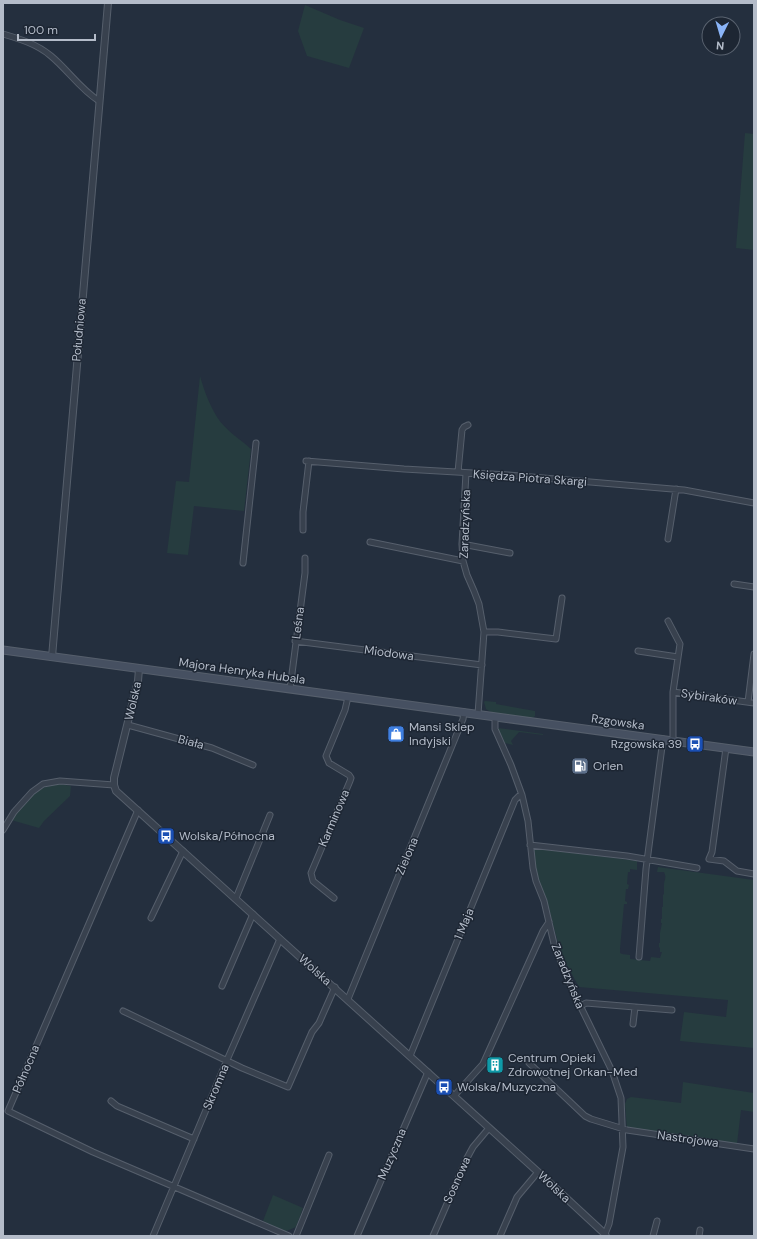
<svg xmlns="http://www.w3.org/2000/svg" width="757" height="1239" viewBox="0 0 757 1239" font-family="'DM Sans',sans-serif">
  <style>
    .green { fill: #263c3f }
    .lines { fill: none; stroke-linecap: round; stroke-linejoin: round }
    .minor-casing { stroke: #565f6c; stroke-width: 7 }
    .tertiary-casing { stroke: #565f6c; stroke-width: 8 }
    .secondary-casing { stroke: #565f6c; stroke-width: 9 }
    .minor { stroke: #38414e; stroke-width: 5 }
    .tertiary { stroke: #38414e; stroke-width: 6 }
    .secondary { stroke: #465061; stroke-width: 7 }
    .labels { text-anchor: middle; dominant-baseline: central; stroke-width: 3; stroke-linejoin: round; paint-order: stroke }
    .street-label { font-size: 12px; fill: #b4bcc9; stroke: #1d2633 }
    .poi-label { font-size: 12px; fill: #b4bcc9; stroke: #1d2633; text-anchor: start }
  </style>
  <rect width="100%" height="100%" fill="#242f3e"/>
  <path class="green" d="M305,5L340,20L364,28L349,68L307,56L298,31Z
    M745,133L754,134V250L736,248Z
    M200,376C204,390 209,404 217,417C225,430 240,439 251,449L244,511L194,506L188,555L167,553L176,481L189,482Z
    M485,701L496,702V704L535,711V716L532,718L491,712L486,709L484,702Z
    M498,728L543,734V735L519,732L511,741L513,745L505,743L498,731Z
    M60,784L71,786L70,796L44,821L39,828L11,820C26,801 35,786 60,784Z
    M538,848L637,861V870L630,869V872H628L627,884L629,885L628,889H626L625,901L627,902V904H624L620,949V953L622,954L630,955V959L650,961L651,957L660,958L662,952H660V948L659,947V943H660V933L662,923H661V919H662V907H663V895L664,894C664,891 664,886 664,885C664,880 667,878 664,872H657L658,867L754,880V1048L680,1041L684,1012L726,1017L728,1000L579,987L563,958L557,939L548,905L535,871L533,849Z
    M683,1082L754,1093V1112L741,1110L737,1144L627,1129L625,1104L627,1099L631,1097L681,1103Z
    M273,1195L303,1208L296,1227L284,1232L263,1221Z"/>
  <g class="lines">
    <defs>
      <path id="minor" d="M3,34C20,39 37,44 51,56C68,70 80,89 99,101
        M306,461L404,469L508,475L684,490L754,503
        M458,472L462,430L464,427L468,425
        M466,473L462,544L463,561L467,575L474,591L479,604L484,632L478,714
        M303,530V512L309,461
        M668,539L676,489
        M370,542L463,561
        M462,544L510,553
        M243,563L256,443
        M734,584L754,587
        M668,621L680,644L673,692V741
        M484,632H498L556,639L562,598
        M295,641L482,665
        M638,651L678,657
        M290,689L305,573V558
        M673,692L754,703
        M748,702L754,654
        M495,717V729L511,765L522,795L528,821L533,868L536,881L544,901L555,948L575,995L612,1071L621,1098L623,1147L609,1224L605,1234L606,1235
        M128,725L212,748L253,765
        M726,748L712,852L709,859L724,861L737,871L754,874
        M138,810L8,1111L93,1152L289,1236
        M3,830L14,812L32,792L43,784L60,781L114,785
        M530,845L627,856L697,868
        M236,898L270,815
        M334,898L313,881L311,873L350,781L351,778L349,775L329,763L326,756L345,710L348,697
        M151,918L183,851
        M639,957L646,869L663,739
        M222,986L253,914
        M348,999L463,719L464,712
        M581,1006L586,1003L635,1007L633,1024
        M635,1007L672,1010
        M123,1011L242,1068L288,1087L312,1032L319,1023L335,987
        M410,1056L515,800L519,796L522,795
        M529,1063L585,1116L591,1119L627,1130L754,1149
        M454,1096L483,1064L543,931L549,922
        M111,1101L117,1106L194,1139
        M153,1236L227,1060L280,939
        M296,1236L329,1155
        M357,1236L428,1072
        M433,1236L467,1158L473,1147L489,1128
        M500,1236L517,1197L538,1172
        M653,1236L657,1221
        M699,1236L700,1230"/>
      <path id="tertiary" d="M52,657L108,3
        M139,669L138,681L114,778V785L116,791L538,1172L605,1234L604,1236"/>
      <path id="secondary" d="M3,650L754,752"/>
    </defs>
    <use href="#minor" class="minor-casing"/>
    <use href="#tertiary" class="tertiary-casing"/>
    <use href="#secondary" class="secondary-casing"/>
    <use href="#minor" class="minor"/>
    <use href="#tertiary" class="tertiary"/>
    <use href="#secondary" class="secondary"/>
  </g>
  <defs>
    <symbol id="shop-square" viewBox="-11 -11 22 22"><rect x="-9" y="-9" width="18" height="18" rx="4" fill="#3f7fe0" stroke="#1d2633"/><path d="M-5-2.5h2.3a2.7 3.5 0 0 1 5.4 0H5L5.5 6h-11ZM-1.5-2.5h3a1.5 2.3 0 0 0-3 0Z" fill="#fff"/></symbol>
    <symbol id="bus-square" viewBox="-11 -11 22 22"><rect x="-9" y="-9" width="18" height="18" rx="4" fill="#1a4fb4" stroke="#1d2633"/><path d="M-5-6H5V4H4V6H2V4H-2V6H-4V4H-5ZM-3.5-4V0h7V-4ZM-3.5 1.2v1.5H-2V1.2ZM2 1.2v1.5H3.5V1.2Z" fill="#fff"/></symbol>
    <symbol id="fuel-square" viewBox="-11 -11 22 22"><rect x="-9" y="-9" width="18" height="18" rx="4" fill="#5c6f8a" stroke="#1d2633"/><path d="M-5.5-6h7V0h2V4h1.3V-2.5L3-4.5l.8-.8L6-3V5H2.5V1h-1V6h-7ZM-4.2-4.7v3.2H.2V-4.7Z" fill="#fff"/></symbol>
    <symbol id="building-square" viewBox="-11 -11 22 22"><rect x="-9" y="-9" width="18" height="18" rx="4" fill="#0f9aa8" stroke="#1d2633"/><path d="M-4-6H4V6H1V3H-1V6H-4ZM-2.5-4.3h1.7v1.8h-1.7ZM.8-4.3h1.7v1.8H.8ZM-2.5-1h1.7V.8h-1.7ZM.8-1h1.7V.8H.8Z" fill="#fff"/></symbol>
  </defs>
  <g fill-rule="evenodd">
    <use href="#shop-square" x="386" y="724" width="20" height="20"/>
    <use href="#bus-square" x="685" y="734" width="20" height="20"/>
    <use href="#fuel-square" x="570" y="756" width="20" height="20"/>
    <use href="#bus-square" x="156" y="826" width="20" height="20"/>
    <use href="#building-square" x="485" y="1055" width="20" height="20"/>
    <use href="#bus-square" x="434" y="1077" width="20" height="20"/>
  </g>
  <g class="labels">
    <g class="street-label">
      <text transform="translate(79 330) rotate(-85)">Południowa</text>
      <text transform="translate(530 478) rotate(4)">Księdza Piotra Skargi</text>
      <text transform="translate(465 524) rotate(-88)">Zaradzyńska</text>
      <text transform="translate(298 623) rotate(-83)">Leśna</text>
      <text transform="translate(389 653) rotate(8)">Miodowa</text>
      <text transform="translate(242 671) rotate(8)">Majora Henryka Hubala</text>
      <text transform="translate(709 697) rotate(8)">Sybiraków</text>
      <text transform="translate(133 701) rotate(-77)">Wolska</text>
      <text transform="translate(618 722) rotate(8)">Rzgowska</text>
      <text transform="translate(191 742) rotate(15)">Biała</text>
      <text transform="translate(334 818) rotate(-67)">Karminowa</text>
      <text transform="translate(407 856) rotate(-67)">Zielona</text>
      <text transform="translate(464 924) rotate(-68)">1 Maja</text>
      <text transform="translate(315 970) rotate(42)">Wolska</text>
      <text transform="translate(568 976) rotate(68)">Zaradzyńska</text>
      <text transform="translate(26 1069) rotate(-67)">Północna</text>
      <text transform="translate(216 1087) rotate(-67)">Skromna</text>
      <text transform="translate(688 1139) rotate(8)">Nastrojowa</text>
      <text transform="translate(392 1154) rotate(-67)">Muzyczna</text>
      <text transform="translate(457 1180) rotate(-66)">Sosnowa</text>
      <text transform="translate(554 1187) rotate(43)">Wolska</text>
    </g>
    <g class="poi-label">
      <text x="409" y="727">Mansi Sklep<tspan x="409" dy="14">Indyjski</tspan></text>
      <text x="682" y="744" text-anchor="end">Rzgowska 39</text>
      <text x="593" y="766">Orlen</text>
      <text x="179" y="836">Wolska/Północna</text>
      <text x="508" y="1058">Centrum Opieki<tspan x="508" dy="14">Zdrowotnej Orkan-Med</tspan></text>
      <text x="457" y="1087">Wolska/Muzyczna</text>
    </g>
  </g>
  <rect width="757" height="1239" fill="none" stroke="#b4bcc9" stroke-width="8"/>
  <g transform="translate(721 36) rotate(185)"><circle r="19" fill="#1d2633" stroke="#59626f"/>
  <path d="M0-3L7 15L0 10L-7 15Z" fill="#8ab4f8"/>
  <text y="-6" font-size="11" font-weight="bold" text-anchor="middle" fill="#b4bcc9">N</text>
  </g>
  <path d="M18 34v6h77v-6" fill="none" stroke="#b4bcc9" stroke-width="2"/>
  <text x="24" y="34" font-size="12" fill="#b4bcc9" stroke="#1d2633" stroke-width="3" paint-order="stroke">100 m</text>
</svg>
